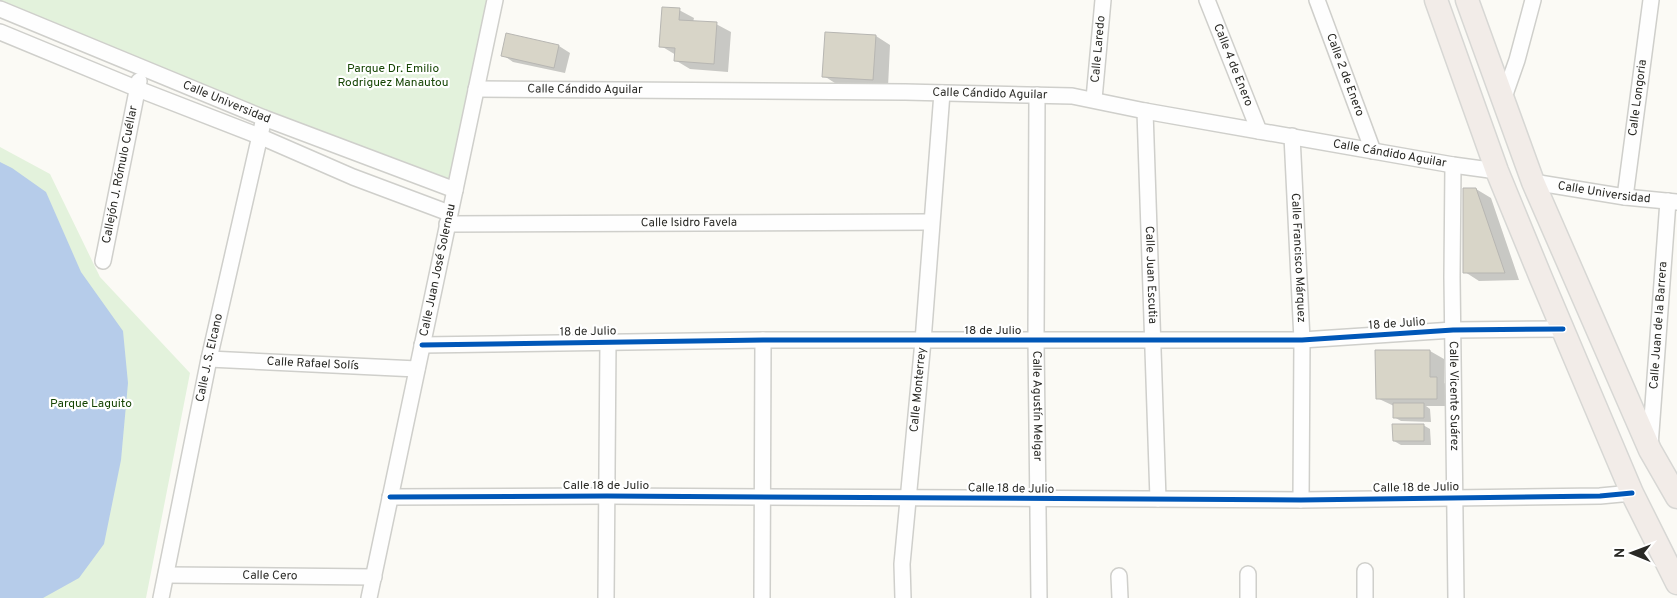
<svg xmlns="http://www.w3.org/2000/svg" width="1677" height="598" viewBox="0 0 1677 598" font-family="Overpass,sans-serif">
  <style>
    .green { fill: #e3f2dc }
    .water { fill: #b6ccea }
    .shadow { fill: #0003 }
    .building { fill: #d8d5c8; stroke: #b7b6b2 }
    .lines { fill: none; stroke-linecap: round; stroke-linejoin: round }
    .minor-casing { stroke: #cfcfcb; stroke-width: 18 }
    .highway-casing { stroke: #d7d7d4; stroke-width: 25 }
    .minor { stroke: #fefefe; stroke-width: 15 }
    .highway { stroke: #f2ece8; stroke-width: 22 }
    .cycleway-casing { stroke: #fff; stroke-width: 8 }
    .cycleway { stroke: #0057b8; stroke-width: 5 }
    .labels { text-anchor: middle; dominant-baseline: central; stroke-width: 4.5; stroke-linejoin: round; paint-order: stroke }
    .street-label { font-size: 12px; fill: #292925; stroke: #fff }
    .park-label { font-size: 12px; fill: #164504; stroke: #fff }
  </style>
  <rect width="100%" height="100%" fill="#fbfaf5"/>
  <path class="green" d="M0,0H487L450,179L132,62L0,5Z
    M0,147L50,174L100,277L190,373L146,598H0Z"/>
  <path class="water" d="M0,162L12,168L46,192L81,272L123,331L128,383L121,460L104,544L79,578L43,598H0Z"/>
  <path class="shadow" d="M679,10L694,18L693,22L716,24L731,32L728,72L690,69L675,60L676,55L661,46Z
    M876,36L890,45L888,87L838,85L824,76Z
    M559,46L570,53L565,73L513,62L503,55Z
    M1476,189L1491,198L1519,280L1479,281L1465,272Z
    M1430,351L1444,359V383L1451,387V406H1426L1430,409L1431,422L1401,421L1394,417V406L1377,398Z
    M1423,425L1430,429L1431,445H1401L1394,441Z"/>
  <path class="building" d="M662,7L680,8L679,20L717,22L714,64L674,61L675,48L659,47Z
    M825,32L876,35L873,80L822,77Z
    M506,33L559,45L554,68L501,56Z
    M1463,188H1476L1505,273H1463Z
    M1375,350H1430V377H1437V399H1376Z
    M1393,403H1424V418H1393Z
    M1392,424H1424V441H1393Z"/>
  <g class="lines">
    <defs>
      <g id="minor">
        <path id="s1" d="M1207,0L1259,131"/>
        <path id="s2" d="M1317,0L1373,151"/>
        <path id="s3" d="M0,9L264,118L455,190"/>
        <path d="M0,32L138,89L259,136L353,177L449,213"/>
        <path id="s4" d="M476,89L905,92L1072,96L1145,111L1453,165L1497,171"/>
        <path id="s5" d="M1037,95L1036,340L1039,598"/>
        <path id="s6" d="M1094,99L1103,0"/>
        <path d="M1503,100L1517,60L1533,0"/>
        <path id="s7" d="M1145,111L1158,499"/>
        <path id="s8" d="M1292,136L1302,340L1301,500"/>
        <path id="s9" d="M1453,165L1452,277L1456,598"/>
        <path id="s10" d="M1533,182L1625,197L1677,202"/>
        <path id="s11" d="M1625,197L1651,0"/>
        <path id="s12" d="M447,224L931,222"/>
        <path id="s13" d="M103,261L139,81"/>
        <path d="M422,345L763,340H1302L1453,330L1563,329"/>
        <path id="s14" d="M209,359L417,369"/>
        <path id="s15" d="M1650,446L1668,201"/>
        <path d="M390,497L607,496L1301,500L1600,496L1632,493"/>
        <path d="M1248,574V598"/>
        <path id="s16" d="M166,575L374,577"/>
        <path d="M1119,576L1120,598"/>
        <path id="s17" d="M161,598L209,359L264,118"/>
        <path id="s18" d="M369,598L495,0"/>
        <path d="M606,598L608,341"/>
        <path d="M762,598L763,340"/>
        <path id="s19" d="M903,598L902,564L923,341L942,93"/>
        <path d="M1365,598V571"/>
      </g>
      <path id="highway" d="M1436,0L1497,171L1541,278L1632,493L1677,583
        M1467,0L1533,182L1650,450L1677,497"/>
    </defs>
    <use href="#minor" class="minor-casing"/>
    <use href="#highway" class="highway-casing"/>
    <use href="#minor" class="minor"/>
    <use href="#highway" class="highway"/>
    <defs>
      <path id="cycleway" d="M422,345L763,340H1302L1453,330L1563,329
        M390,497L607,496L1301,500L1600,496L1632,493"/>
    </defs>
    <use href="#cycleway" class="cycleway-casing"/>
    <use href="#cycleway" class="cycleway"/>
  </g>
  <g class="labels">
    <g class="street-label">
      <text stroke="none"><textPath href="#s6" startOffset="50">Calle Laredo</textPath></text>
      <text stroke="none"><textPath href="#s1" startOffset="70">Calle 4 de Enero</textPath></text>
      <text stroke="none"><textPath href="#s2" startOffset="80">Calle 2 de Enero</textPath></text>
      <text stroke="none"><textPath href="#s4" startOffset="109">Calle Cándido Aguilar</textPath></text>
      <text stroke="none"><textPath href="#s4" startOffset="514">Calle Cándido Aguilar</textPath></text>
      <text stroke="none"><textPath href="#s11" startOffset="100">Calle Longoria</textPath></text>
      <text stroke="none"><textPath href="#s3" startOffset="245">Calle Universidad</textPath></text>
      <text stroke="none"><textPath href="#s4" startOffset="919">Calle Cándido Aguilar</textPath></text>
      <text stroke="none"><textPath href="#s13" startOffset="88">Callejón J. Rómulo Cuéllar</textPath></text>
      <text stroke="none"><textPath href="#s10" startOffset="72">Calle Universidad</textPath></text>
      <text stroke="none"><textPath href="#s12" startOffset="242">Calle Isidro Favela</textPath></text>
      <text stroke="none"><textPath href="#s8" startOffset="122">Calle Francisco Márquez</textPath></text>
      <text stroke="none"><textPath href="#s18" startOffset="335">Calle Juan José Solernau</textPath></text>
      <text stroke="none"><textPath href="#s7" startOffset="164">Calle Juan Escutia</textPath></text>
      <text transform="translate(1397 324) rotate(-4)">18 de Julio</text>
      <text stroke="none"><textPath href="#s15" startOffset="121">Calle Juan de la Barrera</textPath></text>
      <text x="993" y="331">18 de Julio</text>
      <text transform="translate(588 332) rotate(-1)">18 de Julio</text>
      <text stroke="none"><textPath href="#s17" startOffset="245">Calle J. S. Elcano</textPath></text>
      <text stroke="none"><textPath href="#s14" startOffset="104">Calle Rafael Solís</textPath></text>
      <text stroke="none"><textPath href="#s19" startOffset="209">Calle Monterrey</textPath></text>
      <text stroke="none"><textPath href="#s9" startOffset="231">Calle Vicente Suárez</textPath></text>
      <text stroke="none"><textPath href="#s5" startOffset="311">Calle Agustín Melgar</textPath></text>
      <text x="606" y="486">Calle 18 de Julio</text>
      <text transform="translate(1416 488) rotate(-1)">Calle 18 de Julio</text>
      <text transform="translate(1011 489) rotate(1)">Calle 18 de Julio</text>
      <text stroke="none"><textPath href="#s16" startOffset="104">Calle Cero</textPath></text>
    </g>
    <g class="park-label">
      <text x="393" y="69">Parque Dr. Emilio<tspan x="393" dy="14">Rodriguez Manautou</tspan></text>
      <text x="91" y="404">Parque Laguito</text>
    </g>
  </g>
  <g transform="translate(1632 553) rotate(271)" stroke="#ffffff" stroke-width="4" paint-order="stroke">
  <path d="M0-4L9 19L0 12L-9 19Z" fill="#292925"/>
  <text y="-8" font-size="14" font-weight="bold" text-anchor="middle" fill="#292925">N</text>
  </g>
</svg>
